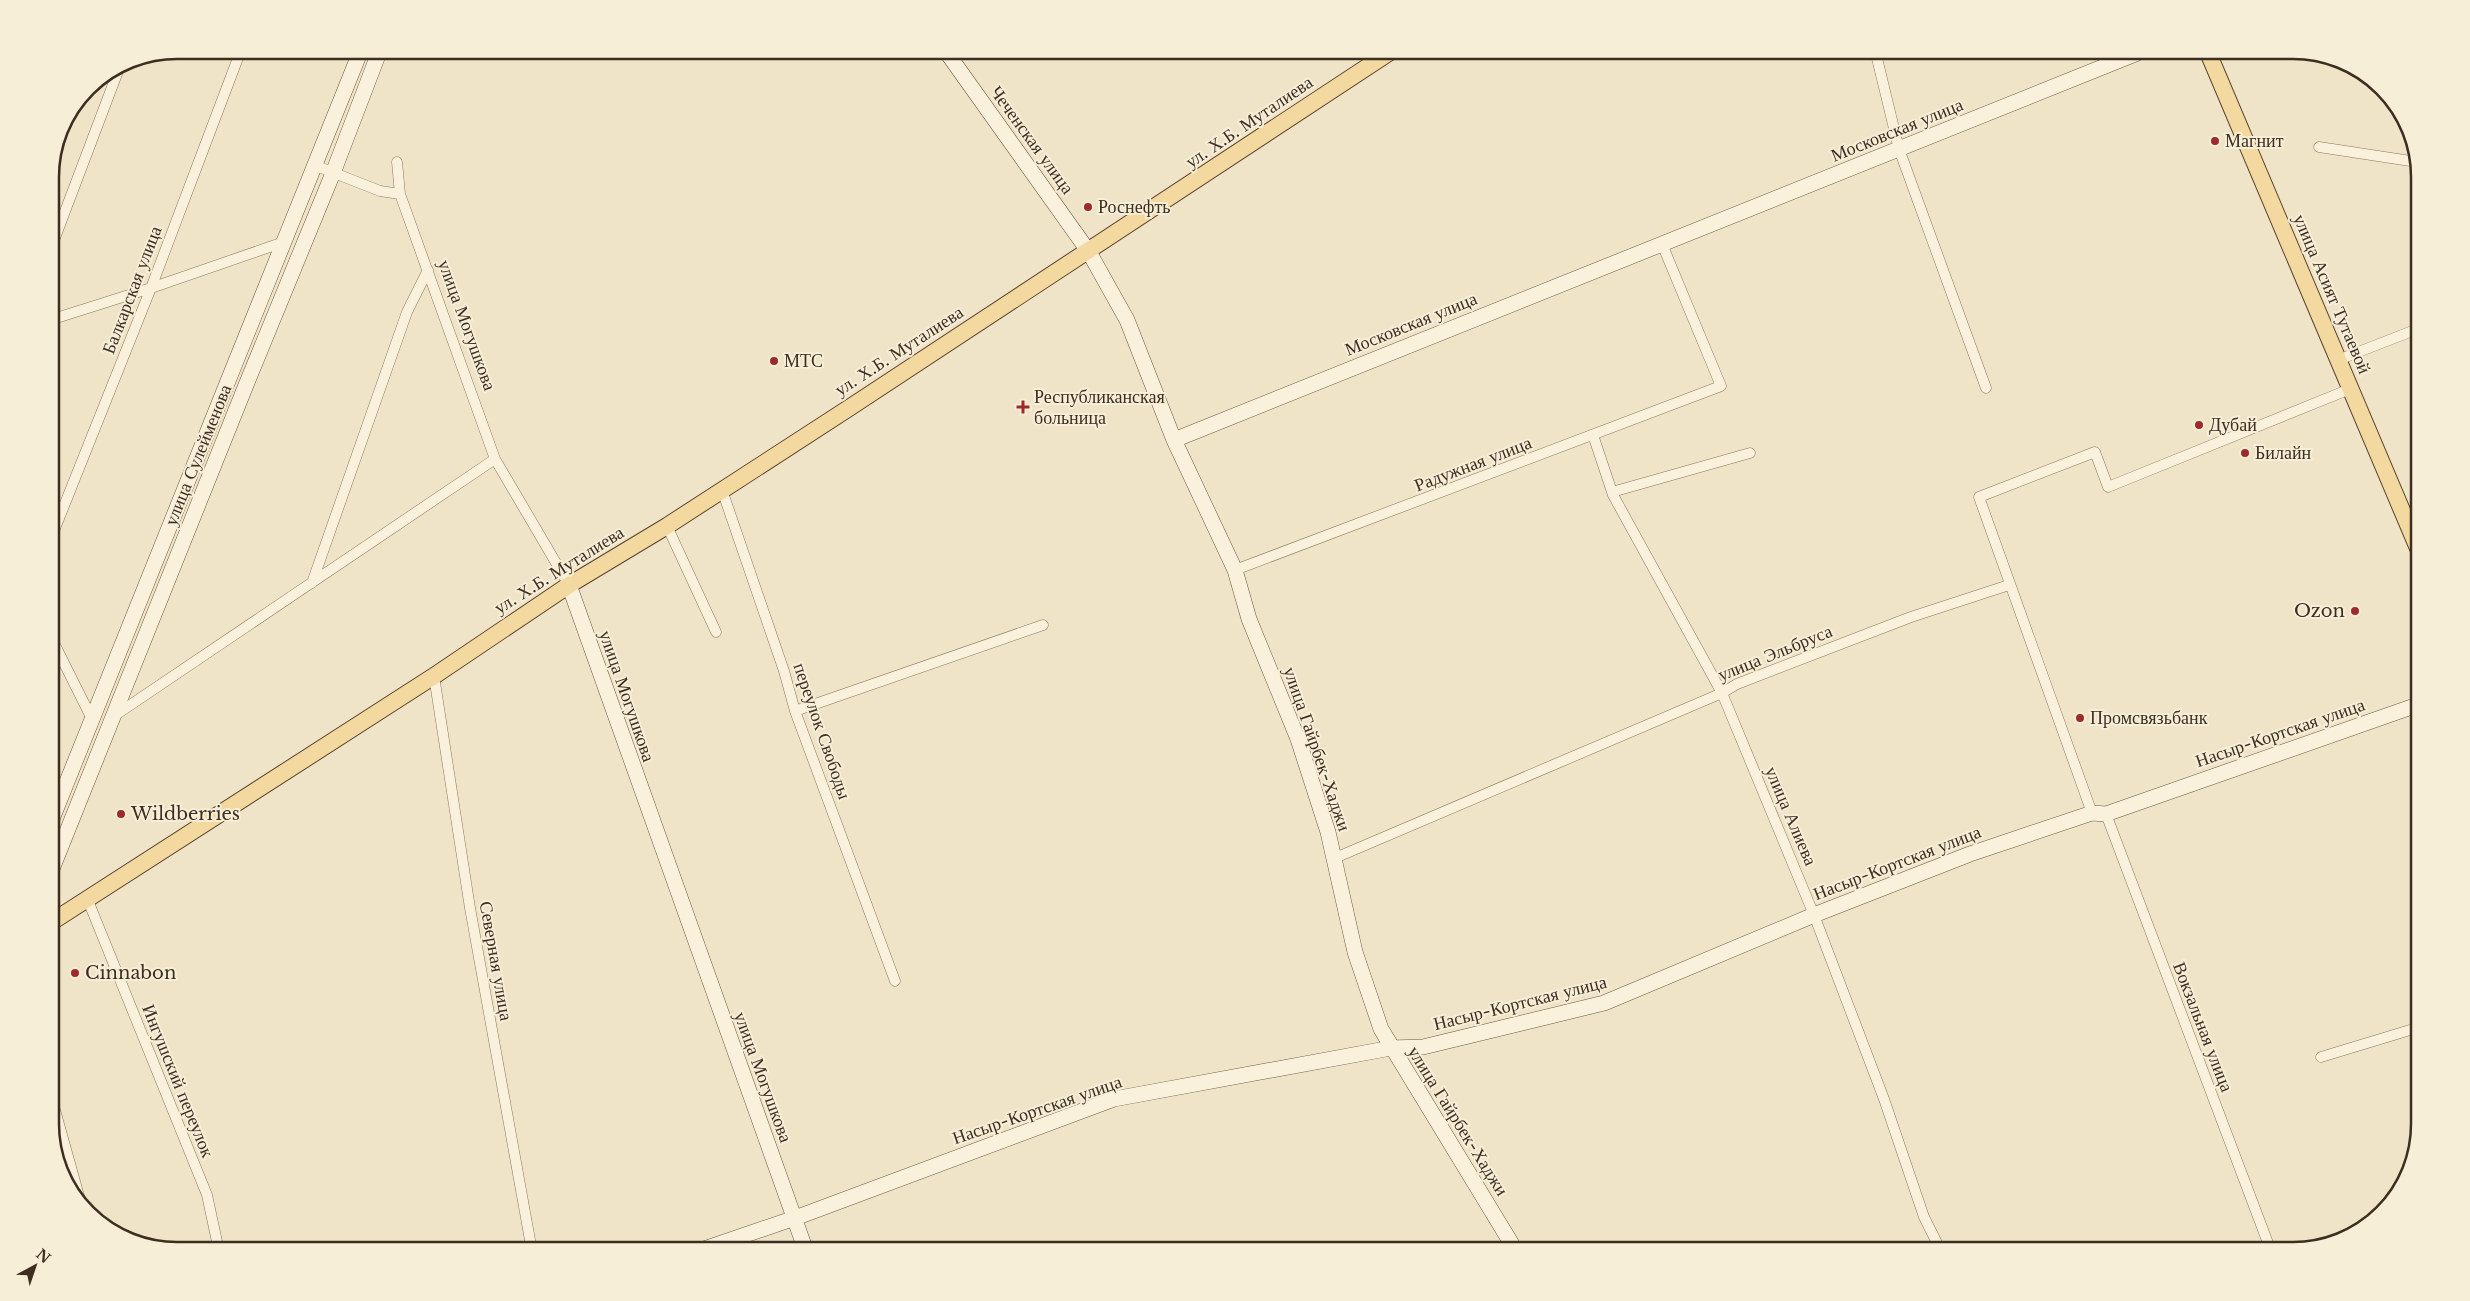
<svg xmlns="http://www.w3.org/2000/svg" width="2470" height="1301" viewBox="0 0 2470 1301" font-family="'Libre Baskerville',serif">
  <style>
    .lines { fill: none; stroke-linecap: round; stroke-linejoin: round }
    .street-casing { stroke: #8d765c; stroke-width: 11 }
    .secondary-casing { stroke: #6f573f; stroke-width: 16 }
    .primary-casing { stroke: #5b4430; stroke-width: 18 }
    .street { stroke: #faf1dc; stroke-width: 10 }
    .secondary { stroke: #faf1dc; stroke-width: 15 }
    .primary { stroke: #f3d9a0; stroke-width: 16 }
    .poi-dot { fill: #9e2a2b; stroke: #f7eed8; stroke-width: 2 }
    .labels { text-anchor: middle; dominant-baseline: central; stroke-width: 4; stroke-linejoin: round; paint-order: stroke }
    .street-label { font-size: 18px; fill: #3d2e20; stroke: #f7eed8 }
    .poi-label { font-size: 18px; fill: #3d2e20; stroke: #f7eed8; text-anchor: start }
    .rim { fill: none; stroke: #3d2e20; stroke-width: 2.5 }
  </style>
  <rect width="100%" height="100%" fill="#f0e4c8"/>
  <g class="lines">
    <defs>
      <path id="street" d="M1875,50L1899,149L1986,388
        M2319,147L2417,162
        M397,162L400,194L495,459L569,585
        M314,165L380,191L400,194
        M50,251L120,66
        M50,320L151,288L284,242
        M2338,360L2420,328
        M1593,435L1613,495L1722,693L1814,915L1884,1099L1924,1217L1941,1251
        M722,490L784,671L795,711L895,981
        M1612,492L1750,453
        M667,526L716,632
        M50,541L151,288L241,50
        M1235,570L1721,386L1662,244
        M312,583L407,312L428,270
        M50,635L92,719
        M434,676L470,908L532,1251
        M795,711L1043,625
        M114,716L495,459
        M2092,813L1979,497L2095,452L2108,487L2350,389
        M2106,814L2271,1251
        M1335,858L1722,693L1737,684L1911,617L2009,585
        M87,898L207,1195L219,1251
        M2321,1057L2420,1027
        M50,1092L81,1203"/>
      <path id="secondary" d="M945,50L1089,252L1127,320L1174,440L1235,570L1249,619L1298,739L1328,832L1355,952L1381,1029L1516,1251
        M1174,440L2145,50
        M569,585L806,1251
        M50,824L361,50
        M50,874L246,385L333,173L380,50
        M50,905L58,918
        M698,1251L795,1218L1114,1099L1391,1048L1423,1047L1604,1003L1814,915L1970,854L2092,813L2106,814L2420,704"/>
      <path id="primary" d="M2207,50L2420,553
        M50,923L434,676L569,585L667,526L849,408L1393,50"/>
    </defs>
    <use href="#street" class="street-casing"/>
    <use href="#secondary" class="secondary-casing"/>
    <use href="#primary" class="primary-casing"/>
    <use href="#street" class="street"/>
    <use href="#secondary" class="secondary"/>
    <use href="#primary" class="primary"/>
  </g>
  <g class="poi-dot">
    <circle cx="2215" cy="141" r="5"/>
    <circle cx="1088" cy="207" r="5"/>
    <circle cx="774" cy="361" r="5"/>
    <path d="M1020.5 399.5h5v5h5v5h-5v5h-5v-5h-5v-5h5z"/>
    <circle cx="2199" cy="425" r="5"/>
    <circle cx="2245" cy="453" r="5"/>
    <circle cx="2355" cy="611" r="5"/>
    <circle cx="2080" cy="718" r="5"/>
    <circle cx="121" cy="814" r="5"/>
    <circle cx="75" cy="973" r="5"/>
  </g>
  <g class="labels">
    <g class="street-label">
      <text transform="translate(1249 122) rotate(-34)">ул. Х.Б. Муталиева</text>
      <text transform="translate(1897 130) rotate(-22)">Московская улица</text>
      <text transform="translate(1032 140) rotate(54)">Чеченская улица</text>
      <text transform="translate(132 290) rotate(-69)">Балкарская улица</text>
      <text transform="translate(2332 294) rotate(67)">улица Асият Тутаевой</text>
      <text transform="translate(1411 324) rotate(-22)">Московская улица</text>
      <text transform="translate(467 325) rotate(70)">улица Могушкова</text>
      <text transform="translate(899 351) rotate(-33)">ул. Х.Б. Муталиева</text>
      <text transform="translate(198 455) rotate(-68)">улица Сулейменова</text>
      <text transform="translate(1473 464) rotate(-21)">Радужная улица</text>
      <text transform="translate(559 570) rotate(-32)">ул. Х.Б. Муталиева</text>
      <text transform="translate(1775 653) rotate(-22)">улица Эльбруса</text>
      <text transform="translate(627 696) rotate(71)">улица Могушкова</text>
      <text transform="translate(822 731) rotate(71)">переулок Свободы</text>
      <text transform="translate(2280 733) rotate(-19)">Насыр-Кортская улица</text>
      <text transform="translate(1317 749) rotate(71)">улица Гайрбек-Хаджи</text>
      <text transform="translate(1791 816) rotate(67)">улица Алиева</text>
      <text transform="translate(1897 863) rotate(-21)">Насыр-Кортская улица</text>
      <text transform="translate(496 961) rotate(80)">Северная улица</text>
      <text transform="translate(1520 1003) rotate(-14)">Насыр-Кортская улица</text>
      <text transform="translate(2203 1027) rotate(69)">Вокзальная улица</text>
      <text transform="translate(763 1077) rotate(70)">улица Могушкова</text>
      <text transform="translate(178 1081) rotate(68)">Ингушский переулок</text>
      <text transform="translate(1037 1110) rotate(-19)">Насыр-Кортская улица</text>
      <text transform="translate(1458 1121) rotate(58)">улица Гайрбек-Хаджи</text>
    </g>
    <g class="poi-label">
      <text x="2225" y="141">Магнит</text>
      <text x="1098" y="207">Роснефть</text>
      <text x="784" y="361">МТС</text>
      <text x="1034" y="397">Республиканская<tspan x="1034" dy="21">больница</tspan></text>
      <text x="2209" y="425">Дубай</text>
      <text x="2255" y="453">Билайн</text>
      <text x="2345" y="611" text-anchor="end">Ozon</text>
      <text x="2090" y="718">Промсвязьбанк</text>
      <text x="131" y="814">Wildberries</text>
      <text x="85" y="973">Cinnabon</text>
    </g>
  </g>
  <path d="M0 0H2470V1301H0ZM177 59H2293A118 118 0 0 1 2411 177V1124A118 118 0 0 1 2293 1242H177A118 118 0 0 1 59 1124V177A118 118 0 0 1 177 59Z" fill="#f7eed8" fill-rule="evenodd"/>
  <path class="rim" d="M177 59H2293A118 118 0 0 1 2411 177V1124A118 118 0 0 1 2293 1242H177A118 118 0 0 1 59 1124V177A118 118 0 0 1 177 59Z"/>
  <g transform="translate(35 1266) rotate(40)" stroke="#f7eed8" stroke-width="4" paint-order="stroke">
  <path d="M0-4L9 19L0 12L-9 19Z" fill="#3d2e20"/>
  <text y="-8" font-size="14" font-weight="bold" text-anchor="middle" fill="#3d2e20">N</text>
  </g>
</svg>
